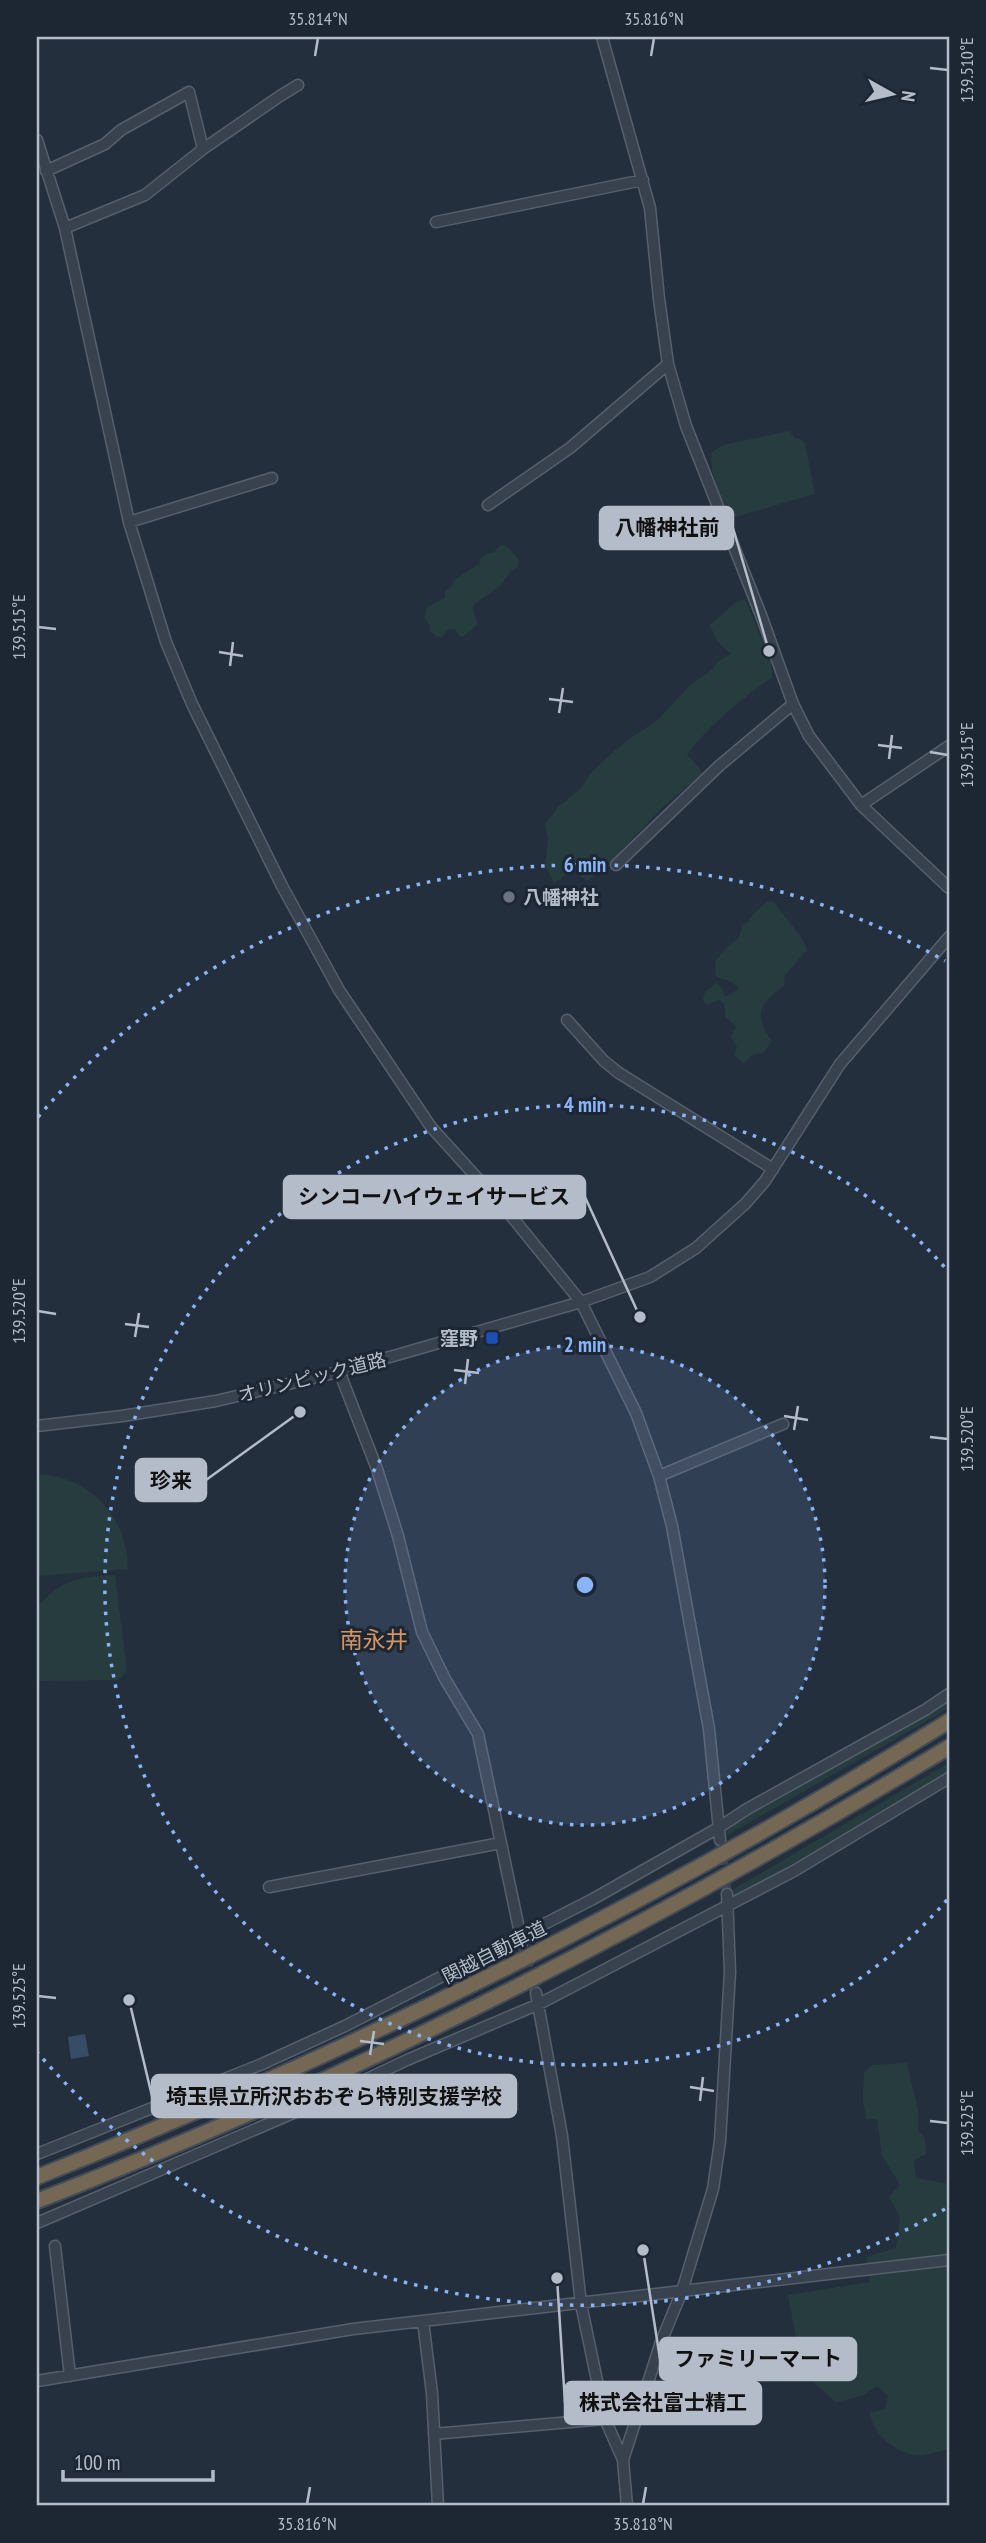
<svg xmlns="http://www.w3.org/2000/svg" width="986" height="2543" viewBox="0 0 986 2543" font-family="'PT Sans Narrow','Noto Sans JP',sans-serif">
  <style>
    .green { fill: #263c3f }
    .water { fill: #394c67 }
    .lines { fill: none; stroke-linecap: round; stroke-linejoin: round }
    .minor-tunnel { stroke: #3a4453; stroke-width: 10; stroke-dasharray: 10 5; stroke-linecap: butt }
    .minor-casing { stroke: #565f6c; stroke-width: 13 }
    .highway-casing { stroke: #434c59; stroke-width: 18 }
    .minor { stroke: #38414e; stroke-width: 10 }
    .highway { stroke: #746855; stroke-width: 14 }
    .ticks { fill: none; stroke: #b4bcc9; stroke-width: 2.5 }
    .ring { fill: none; stroke: #8ab4f8; stroke-width: 3.5; stroke-dasharray: 3.5 7 }
    .worship-dot { fill: #6b7280; stroke: #1d2633; stroke-width: 2.5 }
    .transit-dot { fill: #1a4fb4; stroke: #1d2633; stroke-width: 2.5 }
    .labels { text-anchor: middle; dominant-baseline: central; stroke-width: 6; stroke-linejoin: round; paint-order: stroke }
    .poi-label { font-size: 19px; font-weight: bold; fill: #b4bcc9; stroke: #1d2633; text-anchor: start }
    .street-label { font-size: 19px; fill: #b4bcc9; stroke: #1d2633 }
    .quarter-label { font-size: 23px; fill: #d59563; stroke: #1d2633 }
    .centre { fill: #8ab4f8; stroke: #1d2633; stroke-width: 3.5 }
    .ring-label { font-size: 21px; text-anchor: middle; font-weight: bold; fill: #8ab4f8; stroke: #1d2633; stroke-width: 6; stroke-linejoin: round; paint-order: stroke }
    .leader { fill: none; stroke: #b4bcc9; stroke-width: 2.5 }
    .callout-dot { fill: #b4bcc9; stroke: #1d2633; stroke-width: 2.5 }
    .callout { fill: #b4bcc9; stroke: #b4bcc9; stroke-width: 2.5 }
    .callout-label { font-size: 21px; text-anchor: middle; font-weight: bold; fill: #111 }
    .neatline { fill: none; stroke: #b4bcc9; stroke-width: 2.5 }
    .ticks-label { font-size: 18px; text-anchor: middle; fill: #b4bcc9 }
  </style>
  <rect width="100%" height="100%" fill="#242f3e"/>
  <path class="green" d="M790,431L794,438L801,439L805,444L815,494L735,517C723,507 707,467 712,452L723,445Z
    M502,544L509,548L519,560L518,567L511,571L500,586L474,604L473,611L478,624L464,636L460,637L456,630L448,629L442,637H437L430,631V626L424,617L427,607L445,598V592L452,586L453,581L479,564L481,558L488,553H493Z
    M745,599L771,662L772,678C741,698 710,725 687,754L703,773L662,808L612,860L587,881L573,870L554,883L545,866L548,841L545,824L558,807L581,788L591,773L611,754L625,742L659,719L689,686L712,670L718,661L731,654L717,641L710,625L736,602Z
    M768,901L774,902L803,940L807,950L785,975L784,986C759,1004 753,1015 772,1041L763,1053L752,1055L744,1064L734,1055L737,1047L731,1037L736,1026L726,1018L724,1004L719,1000L707,1005L703,1000L705,992L716,983L722,988L725,997L738,990V987L730,981L716,977L715,961C719,957 723,951 727,947C738,938 740,942 742,925L747,923L753,914Z
    M37,1474C90,1476 127,1516 128,1569L37,1576Z
    M115,1575L127,1671L118,1680L37,1681V1607L39,1605C63,1579 81,1576 115,1575Z
    M949,1699V1707L934,1717L726,1836L727,1828L734,1822Z
    M949,1763V1772L877,1817L736,1897L732,1890Z
    M907,2063L918,2110V2130L925,2138L926,2154L914,2160L916,2178L949,2184V2449C939,2451 926,2456 916,2455C896,2454 872,2433 870,2413L885,2409L888,2396L877,2386L863,2395L836,2403L802,2371L788,2295L870,2282L866,2257L896,2248L900,2217L889,2197L900,2185L882,2155L877,2119H866L863,2099L864,2072L872,2065Z"/>
  <path class="water" d="M85,2034L89,2056L71,2059L68,2037Z"/>
  <g class="lines">
    <path class="minor-tunnel" d="M720,1840L727,1894
      M522,1943L536,1993"/>
    <defs>
      <path id="minor" d="M602,37L650,208L659,299L668,364L686,426L761,615L793,704L809,736L861,805L949,888
        M37,140L65,228L129,522L166,642L192,704L282,886L339,990L431,1127L508,1212L581,1302L636,1413L659,1476L672,1526L709,1729L720,1840
        M46,171L105,144L121,130L189,92L203,149
        M436,222L643,180
        M65,228L145,195L203,149L280,96L298,85
        M488,505L570,448L668,364
        M129,522L272,478
        M861,805L949,746
        M616,865L719,766L793,704
        M567,1020L604,1061L619,1073L773,1169
        M339,1371L377,1469L398,1536L422,1632L445,1679L478,1734L522,1943
        M37,1426L122,1416L216,1401L334,1373L581,1302L650,1277L696,1248L746,1203L765,1181L840,1064L949,937
        M659,1476L783,1424
        M269,1887L501,1843
        M536,1993L562,2136L581,2304L605,2419L623,2460L627,2506
        M37,2154L262,2064L345,2026L593,1899L718,1828L747,1809L925,1710L949,1694
        M37,2223L312,2105L407,2060L539,2004L794,1871L949,1778
        M55,2246L70,2376
        M423,2321L432,2393L438,2506
        M37,2381L353,2329L682,2291L713,2189L720,2141L730,1972L727,1894
        M434,2434L605,2419
        M623,2460L661,2342L682,2291L949,2260"/>
      <path id="highway" d="M37,2177C353,2052 660,1900 949,1721
        M37,2201C354,2079 658,1922 949,1747"/>
    </defs>
    <use href="#minor" class="minor-casing"/>
    <use href="#highway" class="highway-casing"/>
    <use href="#minor" class="minor"/>
    <use href="#highway" class="highway"/>
  </g>
  <path class="ticks" d="M315,56L318,38M651,56L654,38M930,68L948,70M38,627L56,629M219,652L243,656M230,666L233,642M549,699L573,702M559,713L563,688M878,745L902,748M930,752L948,755M889,759L892,735M38,1311L56,1314M125,1324L149,1327M135,1337L139,1313M454,1370L479,1373M465,1384L468,1359M784,1416L808,1420M794,1430L798,1406M930,1437L948,1439M38,1996L56,1998M360,2041L384,2044M370,2055L374,2031M690,2087L714,2091M700,2101L703,2077M930,2121L948,2123M307,2504L310,2487M643,2504L646,2487"/>
  <circle cx="585" cy="1585" r="240" fill="#8ab4f8" fill-opacity=".12"/>
  <g class="ring">
    <circle cx="585" cy="1585" r="240"/>
    <path d="M947 1900A480 480 0 1 1 947 1270"/>
    <path d="M945 2209A720 720 0 0 1 38 2053M38 1117A720 720 0 0 1 945 961"/>
  </g>
  <circle class="worship-dot" cx="509" cy="897" r="7"/>
  <rect class="transit-dot" x="485" y="1331" width="14" height="14" rx="3.5"/>
  <g class="labels">
    <g class="poi-label">
      <text x="523" y="897">八幡神社</text>
      <text x="478" y="1338" text-anchor="end">窪野</text>
    </g>
    <g class="street-label">
      <text transform="translate(312 1377) rotate(-14)">オリンピック道路</text>
      <text transform="translate(494 1952) rotate(-27)">関越自動車道</text>
    </g>
    <g class="quarter-label">
      <text x="374" y="1639">南永井</text>
    </g>
  </g>
  <circle cx="585" cy="1585" r="10" class="centre"/>
  <g class="ring-label">
    <text x="585" y="872">6 min</text>
    <text x="585" y="1112">4 min</text>
    <text x="585" y="1352">2 min</text>
  </g>
  <path class="leader" d="M769 651L733 528M640 1317L585 1197M300 1412L206 1480M129 2000L152 2096M643 2250L660 2359M557 2278L565 2403"/>
  <g class="callout-dot">
    <circle cx="769" cy="651" r="7"/>
    <circle cx="640" cy="1317" r="7"/>
    <circle cx="300" cy="1412" r="7"/>
    <circle cx="129" cy="2000" r="7"/>
    <circle cx="643" cy="2250" r="7"/>
    <circle cx="557" cy="2278" r="7"/>
  </g>
  <g class="callout">
    <rect x="600" y="507" width="133" height="42" rx="7"/>
    <rect x="284" y="1176" width="301" height="42" rx="7"/>
    <rect x="136" y="1459" width="70" height="42" rx="7"/>
    <rect x="152" y="2075" width="364" height="42" rx="7"/>
    <rect x="660" y="2338" width="196" height="42" rx="7"/>
    <rect x="565" y="2382" width="196" height="42" rx="7"/>
  </g>
  <g class="callout-label">
    <text x="667" y="535">八幡神社前</text>
    <text x="434" y="1204">シンコーハイウェイサービス</text>
    <text x="171" y="1488">珍来</text>
    <text x="334" y="2104">埼玉県立所沢おおぞら特別支援学校</text>
    <text x="758" y="2366">ファミリーマート</text>
    <text x="663" y="2410">株式会社富士精工</text>
  </g>
  <rect width="986" height="2543" fill="none" stroke="#1d2633" stroke-width="77"/>
  <g transform="translate(892 94) rotate(98)" stroke="#1d2633" stroke-width="5" paint-order="stroke">
  <path d="M0-5L12 26L0 18L-12 26Z" fill="#b4bcc9"/>
  <text y="-10" font-size="19" font-weight="bold" text-anchor="middle" fill="#b4bcc9">N</text>
  </g>
  <path d="M63 2470v10h150v-10" fill="none" stroke="#b4bcc9" stroke-width="3.5"/>
  <text x="74" y="2470" font-size="21" fill="#b4bcc9" stroke="#1d2633" stroke-width="5" paint-order="stroke">100 m</text>
  <rect x="38" y="38" width="910" height="2466" class="neatline"/>
  <g class="ticks-label">
    <text x="318" y="25">35.814°N</text>
    <text x="654" y="25">35.816°N</text>
    <text transform="translate(967 70) rotate(-90)" y="6">139.510°E</text>
    <text transform="translate(19 627) rotate(-90)" y="6">139.515°E</text>
    <text transform="translate(967 755) rotate(-90)" y="6">139.515°E</text>
    <text transform="translate(19 1311) rotate(-90)" y="6">139.520°E</text>
    <text transform="translate(967 1439) rotate(-90)" y="6">139.520°E</text>
    <text transform="translate(19 1996) rotate(-90)" y="6">139.525°E</text>
    <text transform="translate(967 2123) rotate(-90)" y="6">139.525°E</text>
    <text x="307" y="2530">35.816°N</text>
    <text x="643" y="2530">35.818°N</text>
  </g>
</svg>
